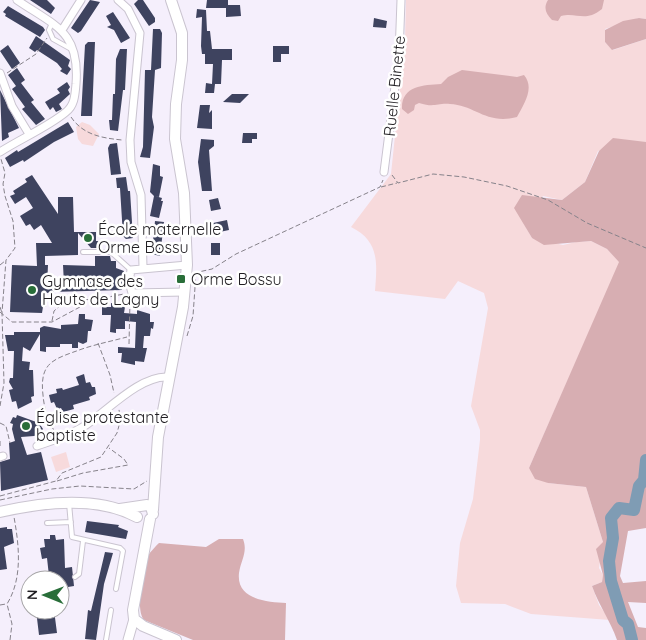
<svg xmlns="http://www.w3.org/2000/svg" width="646" height="640" viewBox="0 0 646 640" font-family="Quicksand,sans-serif">
  <style>
    .green { fill: #f7dadc }
    .forest { fill: #d7aeb2 }
    .lines { fill: none; stroke-linecap: round; stroke-linejoin: round }
    .river { stroke: #7f9cb4; stroke-width: 12 }
    .building { fill: #3e435f }
    .service-casing { stroke: #cac4d0; stroke-width: 6 }
    .minor-casing { stroke: #cac4d0; stroke-width: 9 }
    .tertiary-casing { stroke: #cac4d0; stroke-width: 11 }
    .secondary-casing { stroke: #cac4d0; stroke-width: 12 }
    .path { stroke: #86828a; stroke-width: 1; stroke-dasharray: 5 2.5; stroke-linecap: butt }
    .service { stroke: #fff; stroke-width: 4 }
    .minor { stroke: #fff; stroke-width: 7 }
    .tertiary { stroke: #fff; stroke-width: 9 }
    .secondary { stroke: #fff; stroke-width: 10 }
    .poi-dot { fill: #296e39; stroke: #fff; stroke-width: 2 }
    .labels { text-anchor: middle; dominant-baseline: central; stroke-width: 5; stroke-linejoin: round; paint-order: stroke }
    .street-label { font-size: 16px; fill: #201e22; stroke: #fff }
    .poi-label { font-size: 16px; fill: #201e22; stroke: #fff; text-anchor: start }
  </style>
  <rect width="100%" height="100%" fill="#f5effc"/>
  <path class="green" d="M406,0H646V19L639,18L605,29V42L613,50L646,39V142L598,151L585,182L562,200L543,196L524,224L532,238L563,245L576,242L591,241L607,249L620,262L529,468L548,483L586,487L603,542L599,568L603,575L602,582L592,586L599,605L610,620L531,614L505,604L461,603L456,586L460,543L473,499L480,440V430L471,406L488,308L484,293L458,281L445,299L375,291C377,264 380,241 351,227L391,174L405,40Z
    M82,122L90,125L99,134L93,146L82,144L78,139L76,127Z
    M66,452L70,467L56,472L51,457Z"/>
  <path class="forest" d="M548,0H604L602,9C584,23 578,12 561,16L558,21L552,20C546,14 543,8 548,0Z
    M639,18L646,19V39L612,50L605,42V30L623,21Z
    M462,70L517,77L524,75C535,88 524,104 517,117C486,125 475,105 450,104C436,103 435,108 419,103L415,105L414,110L408,114L402,109C401,86 423,85 441,84L448,77Z
    M613,138L646,142V528L628,531L620,576L623,583L646,581V603L628,602L638,627L646,628V640H617C610,620 599,606 592,586L602,582L603,575L596,549L603,542L586,487L548,483L535,479L529,468L619,262L607,249L591,241L544,245L532,238L514,208L522,195L562,200L585,182L599,151Z
    M219,539H243C248,552 241,560 239,573C236,600 268,602 286,603L285,640H193L144,620C135,609 143,572 147,558C149,553 155,547 159,543L206,547Z"/>
  <g class="lines">
    <path class="river" d="M632,640L628,624L623,620L611,581L609,561L613,538L611,518L619,508L634,510L639,486L644,480L646,460"/>
  </g>
  <path class="building" d="M30,0H47L55,8L51,14Z
    M90,0L100,2L81,31L78,33L71,28Z
    M138,0H143L155,18V22L149,26L134,4Z
    M207,0H228V5H240L241,16L226,17V8H206Z
    M8,6L43,27L45,30L40,37L5,16L6,14L3,12Z
    M197,9L206,10L207,31H210L212,49H232V60H222L221,84H215L214,93H205L206,83L212,84L213,64H205V54H202L201,46L202,17L196,18Z
    M113,12L130,38L121,43L114,30L107,27L111,25L106,16Z
    M374,18L387,21L386,28L373,27Z
    M153,29H160L162,33L161,68L155,70L152,117L154,127L150,158L140,157L143,147L145,70H151Z
    M36,36L70,60L68,66L71,69L67,75L60,71L62,69L57,63L37,50L35,52L29,48Z
    M88,42H95L92,116H81L85,45Z
    M8,45L20,63L12,69L0,51Z
    M273,46H289V54H281V62H273Z
    M120,49H127L125,90H123L118,131L110,130L109,120H112L113,94H115L116,59Z
    M17,68L25,80L21,83L34,100L31,102L45,119L36,125L22,109L25,107L12,89L16,86L8,75Z
    M67,82L70,87L68,90L70,94L59,104L62,109L56,112L53,107L50,110L45,102L60,93L57,89Z
    M0,90L19,128L8,133L9,137L2,141Z
    M232,94H249L240,103L223,102Z
    M200,105H210L209,113L212,110V129L197,128Z
    M68,122L74,132L54,142L24,162L23,160L10,167L5,158L17,150L18,152Z
    M243,133H257V139H252V143H242Z
    M201,139L214,140V146L209,150L212,191H202L198,162Z
    M117,143L121,174L111,175L108,148L110,144Z
    M153,164L160,166V176L163,177L159,197L155,196L162,198L161,201H163L159,218L150,216L154,196L150,192Z
    M32,175L58,214V197H73L74,232H96V241H100V248H91L78,233V255L45,256V265H48L47,286L60,287V284H64L63,265L95,266V256H110L111,261H116V268L124,271V284H121L122,290L51,292L47,293L46,307H43L42,313L10,312L12,265L37,266L36,243H52L41,225L34,230L30,224L26,226L20,216L33,208L26,197L15,204L10,196L15,194L13,191L27,182L25,179Z
    M126,177L128,191H130L133,238L126,239L123,236L120,188H117L116,178Z
    M218,198L221,209L211,211L209,200Z
    M227,220L229,230L215,233L213,223Z
    M155,221L164,222L160,256L152,254V252Z
    M211,243H220V255H211Z
    M111,303L125,307L124,313L137,314V310L150,314V322H154L153,329L151,328L150,336H144L143,348H147L144,362L135,361V365L121,362L122,353H118V347L135,348L136,322L125,321V329H116V333L110,332L111,315H102V307H111Z
    M79,314H85V319L93,320L91,331H88L87,342L83,344L78,342V348H72V344H60V347H46V352L40,351V334L30,351L23,347L22,361L30,362L29,370H33L34,396L31,397L32,402L18,409L16,401L12,402L9,390L13,389L9,382L10,378H13L14,351H8L5,335H14V332H40V328L44,326L61,329V325L78,324Z
    M84,374L86,383L90,382L92,387H95L96,394L89,397L90,400L73,405L74,409L63,412L61,408L57,409L54,402L51,403L49,395L57,393L56,389L62,388L63,390L79,385L76,377Z
    M17,415L39,423L43,429L41,434L34,436L21,437L27,455L41,452L48,480L1,491L0,462L10,459L9,443L15,441L12,429L13,424L10,423L13,417L16,418Z
    M87,521L119,525L118,527L128,531L126,539L85,532Z
    M7,527V529H12L14,543L4,547L7,569L0,570V528Z
    M50,535H55L56,540L64,539L65,568L72,567L74,586L68,587V591H63L60,580H52V575L49,576L47,558L42,559L40,548L45,547L44,539H50Z
    M105,552L113,553L104,584L96,640L85,639L88,610L91,611Z
    M36,610H54L57,633L39,635Z"/>
  <g class="lines">
    <defs>
      <path id="service" d="M52,23L49,30L53,39L71,49
        M83,252H111L131,270
        M69,503L72,537L120,548L123,551L116,589
        M47,523L71,522
        M75,577L79,574L83,541
        M106,640L111,610"/>
      <path id="minor" d="M118,0L128,9L140,33L130,140L131,162L141,195L143,267
        M62,30L81,0
        M0,73L12,106L29,134
        M0,152C20,139 48,127 66,112C75,105 75,94 76,84C80,31 55,26 17,0
        M384,172L399,55L401,0
        M185,292L132,293L129,282L131,270L187,265
        M37,446C54,440 71,435 86,425C108,410 141,375 168,377
        M0,457L3,456"/>
      <path id="tertiary" d="M128,640L134,619"/>
      <path id="secondary" d="M120,509L147,505L151,507L153,514
        M153,510L158,437L183,307L187,265L184,193L175,139L176,104L182,60V33L171,0
        M0,512C43,502 97,495 137,517
        M150,519L133,610L134,619L143,626L176,640"/>
    </defs>
    <use href="#service" class="service-casing"/>
    <use href="#minor" class="minor-casing"/>
    <use href="#tertiary" class="tertiary-casing"/>
    <use href="#secondary" class="secondary-casing"/>
    <path class="path" d="M7,73L36,54L47,38
      M71,117C83,135 102,138 122,140
      M392,175L398,183L433,174L464,177L507,186L548,200L587,223L646,248
      M381,187L397,183
      M0,265L5,261
      M194,273L212,269L236,254L380,187L383,180
      M0,307L2,313
      M0,312L12,322H52L93,300L124,294
      M52,321L54,311L69,298L92,300
      M187,336L193,316L196,273
      M98,343L110,375L114,393
      M129,344L130,301
      M0,406L4,383L2,313L6,260L15,248L13,221L5,196L3,184L5,173L1,159
      M0,423L6,426L10,443
      M55,432C48,421 44,408 43,395C39,361 55,359 82,349C97,344 112,341 127,337
      M0,441V447
      M57,481L83,473L128,465L124,459L109,448
      M0,496L56,481L62,473L101,457L117,433L120,422L119,409
      M0,500L52,489L80,486L134,489L147,481
      M0,605L6,604
      M10,640L12,624L7,604C23,578 19,545 14,517"/>
    <use href="#service" class="service"/>
    <use href="#minor" class="minor"/>
    <use href="#tertiary" class="tertiary"/>
    <use href="#secondary" class="secondary"/>
  </g>
  <g class="poi-dot">
    <circle cx="88" cy="238" r="5"/>
    <rect x="176" y="274" width="10" height="10" rx="2.5"/>
    <circle cx="32" cy="290" r="5"/>
    <circle cx="26" cy="426" r="5"/>
  </g>
  <g class="labels">
    <g class="street-label">
      <text transform="translate(394 86) rotate(-84)">Ruelle Binette</text>
    </g>
    <g class="poi-label">
      <text x="98" y="229">École maternelle<tspan x="98" dy="18">Orme Bossu</tspan></text>
      <text x="191" y="279">Orme Bossu</text>
      <text x="42" y="281">Gymnase des<tspan x="42" dy="18">Hauts de Lagny</tspan></text>
      <text x="36" y="417">Église protestante<tspan x="36" dy="18">baptiste</tspan></text>
    </g>
  </g>
  <g transform="translate(45 595) rotate(271)"><circle r="24" fill="#ffffff" stroke="#a6a5a7"/>
  <path d="M0-4L9 19L0 12L-9 19Z" fill="#296e39"/>
  <text y="-8" font-size="14" font-weight="bold" text-anchor="middle" fill="#201e22">N</text>
  </g>
</svg>
